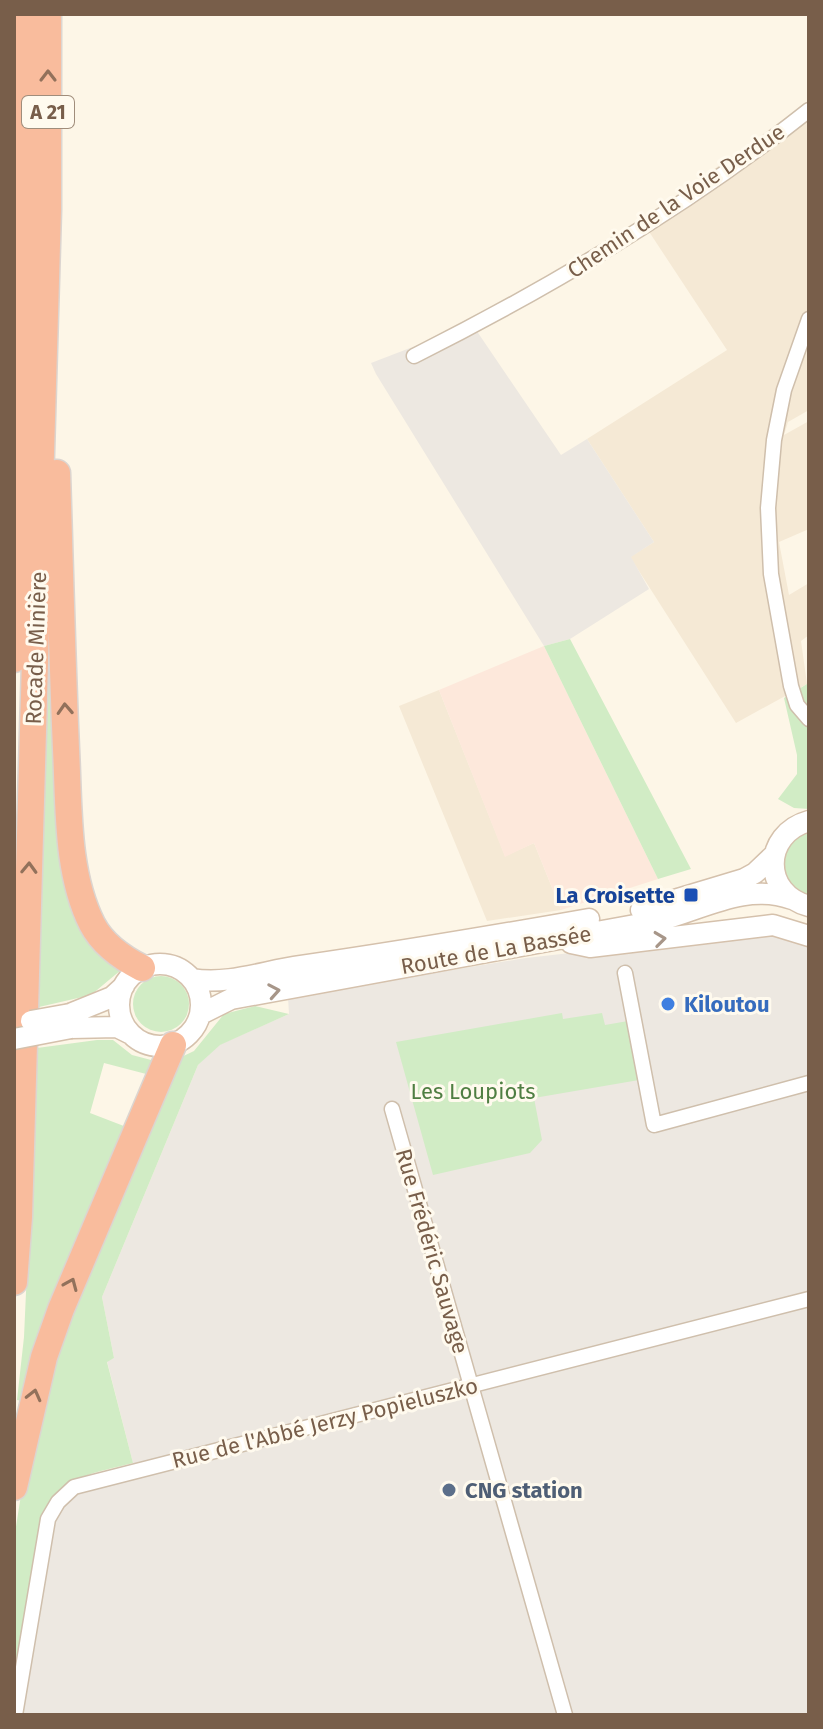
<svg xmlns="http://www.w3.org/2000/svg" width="823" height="1729" viewBox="0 0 823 1729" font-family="'Fira Sans',sans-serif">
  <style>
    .residential { fill: #f5e9d5 }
    .commercial { fill: #fde8db }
    .industrial { fill: #ede8e1 }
    .green { fill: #d1ecc5 }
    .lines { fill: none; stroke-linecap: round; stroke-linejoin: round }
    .street-casing { stroke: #cfbfac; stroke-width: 17 }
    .secondary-casing { stroke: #d5c1ac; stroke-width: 23 }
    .highway-casing { stroke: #dcd5d0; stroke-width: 29 }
    .street { stroke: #fff; stroke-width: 14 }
    .secondary { stroke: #fff; stroke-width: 20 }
    .highway { stroke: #f9bc9d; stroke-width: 26 }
    .secondary-bridge-casing { stroke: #d5c1ac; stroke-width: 23; stroke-linecap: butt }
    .secondary-bridge { stroke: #fff; stroke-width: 20 }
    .oneway { stroke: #92715b }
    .oneway2 { stroke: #a79689 }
    .transit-dot { fill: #1a4fb4; stroke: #fffaee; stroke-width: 3 }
    .shop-dot { fill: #3f7fe0; stroke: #fffaee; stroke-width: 3 }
    .service-dot { fill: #5c6f8a; stroke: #fffaee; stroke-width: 3 }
    .labels { text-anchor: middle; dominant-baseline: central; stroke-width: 6; stroke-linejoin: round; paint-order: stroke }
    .shield { fill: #fffaee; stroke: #a08d7b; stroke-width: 2 }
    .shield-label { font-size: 20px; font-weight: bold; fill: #785e4a }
    .street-label { font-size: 22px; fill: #785e4a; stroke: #fffaee }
    .transit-label { font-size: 22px; font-weight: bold; fill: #164399; stroke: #fffaee; text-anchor: end }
    .shop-label { font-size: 22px; font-weight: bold; fill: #366cbe; stroke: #fffaee; text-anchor: start }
    .park-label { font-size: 22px; fill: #4f7e42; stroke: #fffaee }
    .service-label { font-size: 22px; font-weight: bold; fill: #4e5e75; stroke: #fffaee; text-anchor: start }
  </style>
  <rect width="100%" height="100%" fill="#fdf6e7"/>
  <path class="residential" d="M809,101V410L788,422L784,435L809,421V529L779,542L789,595L809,583V635L801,641L807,684L736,723L630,557L654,542L587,439L727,350L642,221Z
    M439,690L505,856L534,843L561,910L487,921L399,706Z"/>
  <path class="commercial" d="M544,646L658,879L561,910L534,843L505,857L439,690Z"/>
  <path class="industrial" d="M470,321L561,455L587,439L654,542L631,557L649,589L570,639L544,646L376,374L371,363L436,338Z
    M757,932L798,937L809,943V1715H15L48,1519L74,1487L141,1470L133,1463L107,1361L114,1358L102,1297L198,1065L219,1045L289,1014L288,997L526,958Z"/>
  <path class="green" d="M49,594L66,890L121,970L91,995L39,1007Z
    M570,639L691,869L658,879L544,646Z
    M807,684L809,689V809L794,808L778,799L797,774V755L784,698Z
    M809,829V899L799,895L782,872L783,851L803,831Z
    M133 1004a28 28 0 1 1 56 0a28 28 0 1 1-56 0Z
    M255,1006L289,1014L220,1045L198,1065L102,1297L114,1358L107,1362L133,1463C95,1473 65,1475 44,1511L14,1673V1539L33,1420L52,1358L175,1060L194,1051L224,1014Z
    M562,1013L563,1019L602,1013L605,1025L628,1021L639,1080L534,1098L542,1140L530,1153L433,1175L396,1042Z
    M97,1040H113L132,1055L155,1061L150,1075L104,1063L90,1113L129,1128L22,1401L17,1400L24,1337L37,1048Z"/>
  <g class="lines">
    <defs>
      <path id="street" d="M809,319L784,390L774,440L768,508L771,574L791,686L797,705L809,719
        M414,356C553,286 687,207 809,110
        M625,973L654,1125L809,1083
        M392,1109L565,1715
        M15,1715L48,1519L58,1502L74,1487L809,1299"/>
      <path id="secondary" d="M809,821C762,834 762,894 809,906
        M641,910L744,879L755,873L775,854
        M571,943L590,947L773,925L809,936
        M119 1005a41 41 0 1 1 82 0a41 41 0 1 1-82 0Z
        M192,979C229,985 264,971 301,966C397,952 493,936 589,919
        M70,1014L112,997L124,986
        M201,1014L231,999L657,921C702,910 745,882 792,899
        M71,1028L117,1027L131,1034"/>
      <path id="highway" d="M57,473C60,565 62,657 66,749C69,806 66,872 92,924C103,945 122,958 142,968
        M14,659L29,14
        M14,1282L19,1217L48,210V14
        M14,1487L44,1357L61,1309L173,1045"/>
    </defs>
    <use href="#street" class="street-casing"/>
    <use href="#secondary" class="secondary-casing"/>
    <use href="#highway" class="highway-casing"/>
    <use href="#street" class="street"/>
    <use href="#secondary" class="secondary"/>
    <use href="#highway" class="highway"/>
    <defs>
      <path id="secondary-bridge" d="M31,1021L70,1014
        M14,1039L71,1028"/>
    </defs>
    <use href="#secondary-bridge" class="secondary-bridge-casing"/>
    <use href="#secondary-bridge" class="secondary-bridge"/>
  </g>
  <defs><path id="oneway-chevron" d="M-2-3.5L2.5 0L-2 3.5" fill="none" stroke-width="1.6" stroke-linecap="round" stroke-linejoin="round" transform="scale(2)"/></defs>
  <g class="oneway">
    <use href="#oneway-chevron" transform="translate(48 76) rotate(-90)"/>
    <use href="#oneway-chevron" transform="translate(65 709) rotate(-93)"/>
    <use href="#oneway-chevron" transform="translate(29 868) rotate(-88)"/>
    <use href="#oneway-chevron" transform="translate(71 1284) rotate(-67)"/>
    <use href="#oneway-chevron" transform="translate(34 1395) rotate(-76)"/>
  </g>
  <g class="oneway2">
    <use href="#oneway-chevron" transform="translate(660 939) rotate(-7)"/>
    <use href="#oneway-chevron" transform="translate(274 991) rotate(-10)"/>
  </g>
  <rect class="transit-dot" x="683" y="887" width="16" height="16" rx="4"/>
  <circle class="shop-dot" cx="668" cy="1004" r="8"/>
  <circle class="service-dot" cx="449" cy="1490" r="8"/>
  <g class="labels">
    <rect class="shield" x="22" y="96" width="52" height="32" rx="6"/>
    <g class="shield-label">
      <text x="48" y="112">A 21</text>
    </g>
    <g class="street-label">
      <text transform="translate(676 201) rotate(-34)">Chemin de la Voie Derdue</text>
      <text transform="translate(36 648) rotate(-88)">Rocade Minière</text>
      <text transform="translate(496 950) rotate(-10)">Route de La Bassée</text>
      <text transform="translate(432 1251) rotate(74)">Rue Frédéric Sauvage</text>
      <text transform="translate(325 1423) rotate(-14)">Rue de l'Abbé Jerzy Popieluszko</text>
    </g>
    <g class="transit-label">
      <text x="675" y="895">La Croisette</text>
    </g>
    <g class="shop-label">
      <text x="684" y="1004">Kiloutou</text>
    </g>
    <g class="park-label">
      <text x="473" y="1091">Les Loupiots</text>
    </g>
    <g class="service-label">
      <text x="465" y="1490">CNG station</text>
    </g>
  </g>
  <rect width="823" height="1729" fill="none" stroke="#785e4a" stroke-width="32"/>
</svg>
